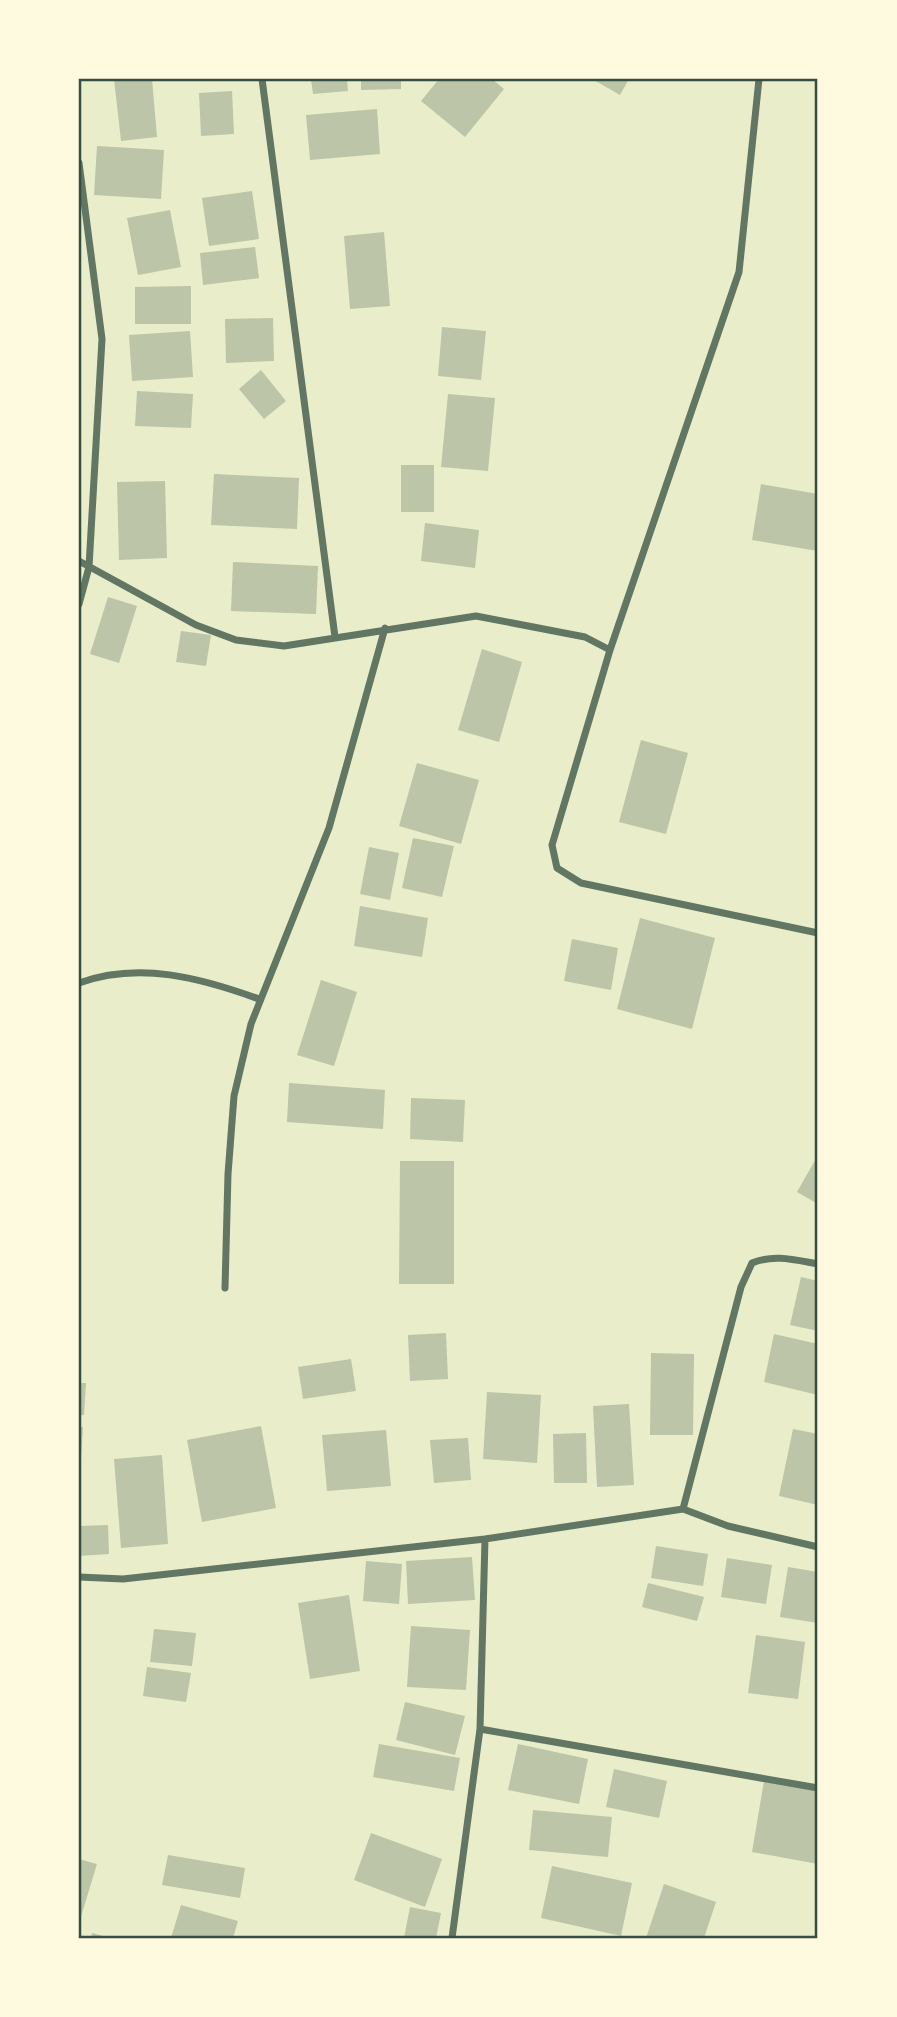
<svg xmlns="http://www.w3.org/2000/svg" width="897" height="2017" viewBox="0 0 897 2017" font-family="'Fira Sans',sans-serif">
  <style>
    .building { fill: #bcc5a7 }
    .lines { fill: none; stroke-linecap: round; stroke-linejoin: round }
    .minor { stroke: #617663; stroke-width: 7 }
    .neatline { fill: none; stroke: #344e41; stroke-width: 2.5 }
  </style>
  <rect width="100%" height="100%" fill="#e9edc9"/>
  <path class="building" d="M114,79H152L157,137L121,141Z
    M311,79H347L348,91L313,94Z
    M361,79H401V89L361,90Z
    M439,79H492L504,89L465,137L421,101Z
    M592,79H629L620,95Z
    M232,91L234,134L201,136L199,93Z
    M377,109L380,154L310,160L306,115Z
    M97,146L164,150L161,199L94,195Z
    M252,191L259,239L209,246L202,198Z
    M170,210L181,267L138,275L127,218Z
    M384,232L390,306L350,309L344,236Z
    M255,247L259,278L203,285L200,253Z
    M191,286V324H135V287Z
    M273,318L274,361L226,363L225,319Z
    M442,327L486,331L481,380L438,376Z
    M190,331L193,377L132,381L129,335Z
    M261,370L286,401L264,419L239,389Z
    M137,391L193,394L191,428L135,426Z
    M448,394L495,398L488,471L441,467Z
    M401,465H434V512H401Z
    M214,474L299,478L297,529L211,525Z
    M165,481L167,558L119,560L117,482Z
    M761,484L818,494V551L752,540Z
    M425,523L479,530L475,568L421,561Z
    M233,562L318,566L316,614L231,611Z
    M108,597L137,606L119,663L90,654Z
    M181,631L211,635L206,666L176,662Z
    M482,649L522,662L499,742L458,730Z
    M641,740L688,753L666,834L619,822Z
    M417,763L479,780L461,844L399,826Z
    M413,838L454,846L442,897L402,888Z
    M369,847L399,853L390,900L360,894Z
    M360,906L428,918L422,957L354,946Z
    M640,918L715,938L692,1029L617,1009Z
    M572,939L618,948L611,990L564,981Z
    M321,980L357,992L334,1066L297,1055Z
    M289,1083L385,1090L383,1129L287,1122Z
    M411,1098L465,1100L463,1142L410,1139Z
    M818,1155V1204L797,1192Z
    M400,1161H454V1284H399Z
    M801,1277L818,1281V1331L790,1325Z
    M446,1333L448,1379L410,1381L408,1335Z
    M774,1334L818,1344V1395L764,1382Z
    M651,1353L694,1354L693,1435H650Z
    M351,1359L356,1391L303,1399L298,1367Z
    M79,1383H86L84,1415H79Z
    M487,1392L541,1395L537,1463L483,1459Z
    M629,1404L634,1485L597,1487L593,1406Z
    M261,1426L276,1508L202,1522L187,1440Z
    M79,1427H83L81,1458H79Z
    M793,1429L818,1434V1505L779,1496Z
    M386,1430L391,1486L327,1491L322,1435Z
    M586,1433L587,1483H554L553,1434Z
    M468,1438L471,1480L434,1483L430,1440Z
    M162,1455L168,1544L121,1548L114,1459Z
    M108,1525L109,1554L79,1556V1526Z
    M656,1546L708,1554L703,1586L651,1578Z
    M472,1557L475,1600L408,1604L406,1561Z
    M727,1558L772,1565L766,1604L721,1597Z
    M366,1561L402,1564L399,1604L363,1601Z
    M788,1567L818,1572V1623L780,1617Z
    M648,1583L704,1597L697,1621L642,1607Z
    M349,1595L360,1671L310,1679L298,1603Z
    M411,1626L470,1630L466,1690L407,1687Z
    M154,1629L196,1633L192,1666L150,1662Z
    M756,1635L805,1642L798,1699L748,1693Z
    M147,1667L191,1673L186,1702L143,1696Z
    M405,1702L465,1716L455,1755L396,1740Z
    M379,1744L460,1758L454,1791L373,1777Z
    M518,1744L588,1759L579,1804L508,1790Z
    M614,1769L667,1781L659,1818L606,1807Z
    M764,1781L818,1791V1864L752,1852Z
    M533,1810L612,1817L608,1857L529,1850Z
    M371,1833L442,1859L425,1907L354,1880Z
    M168,1855L245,1868L240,1898L162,1885Z
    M79,1859L97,1864L79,1923Z
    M552,1866L632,1883L621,1936L541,1918Z
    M664,1884L716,1902L704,1938H646Z
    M181,1905L238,1921L233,1938H171Z
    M410,1907L441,1913L436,1938H404Z
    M92,1933L107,1937V1938H91Z"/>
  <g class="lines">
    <path class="minor" d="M262,79L335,637
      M759,79L739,272L610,650L552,845L557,868L581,883L818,933
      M79,163L102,339L89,567L79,604
      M79,561L196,625L236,640L284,646L476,616L585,637L610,650
      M79,983C139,961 201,978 259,999
      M225,1288L228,1174L234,1096L251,1024L329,828L385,628
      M683,1509L741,1287L752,1263C774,1254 795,1260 818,1264
      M79,1577L123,1579L485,1539L683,1509L728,1526L818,1547
      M480,1729L818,1788
      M452,1938L480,1729L485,1539"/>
  </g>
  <rect width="897" height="2017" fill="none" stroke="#fefae0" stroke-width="161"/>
  <rect x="80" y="80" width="736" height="1857" class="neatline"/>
</svg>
